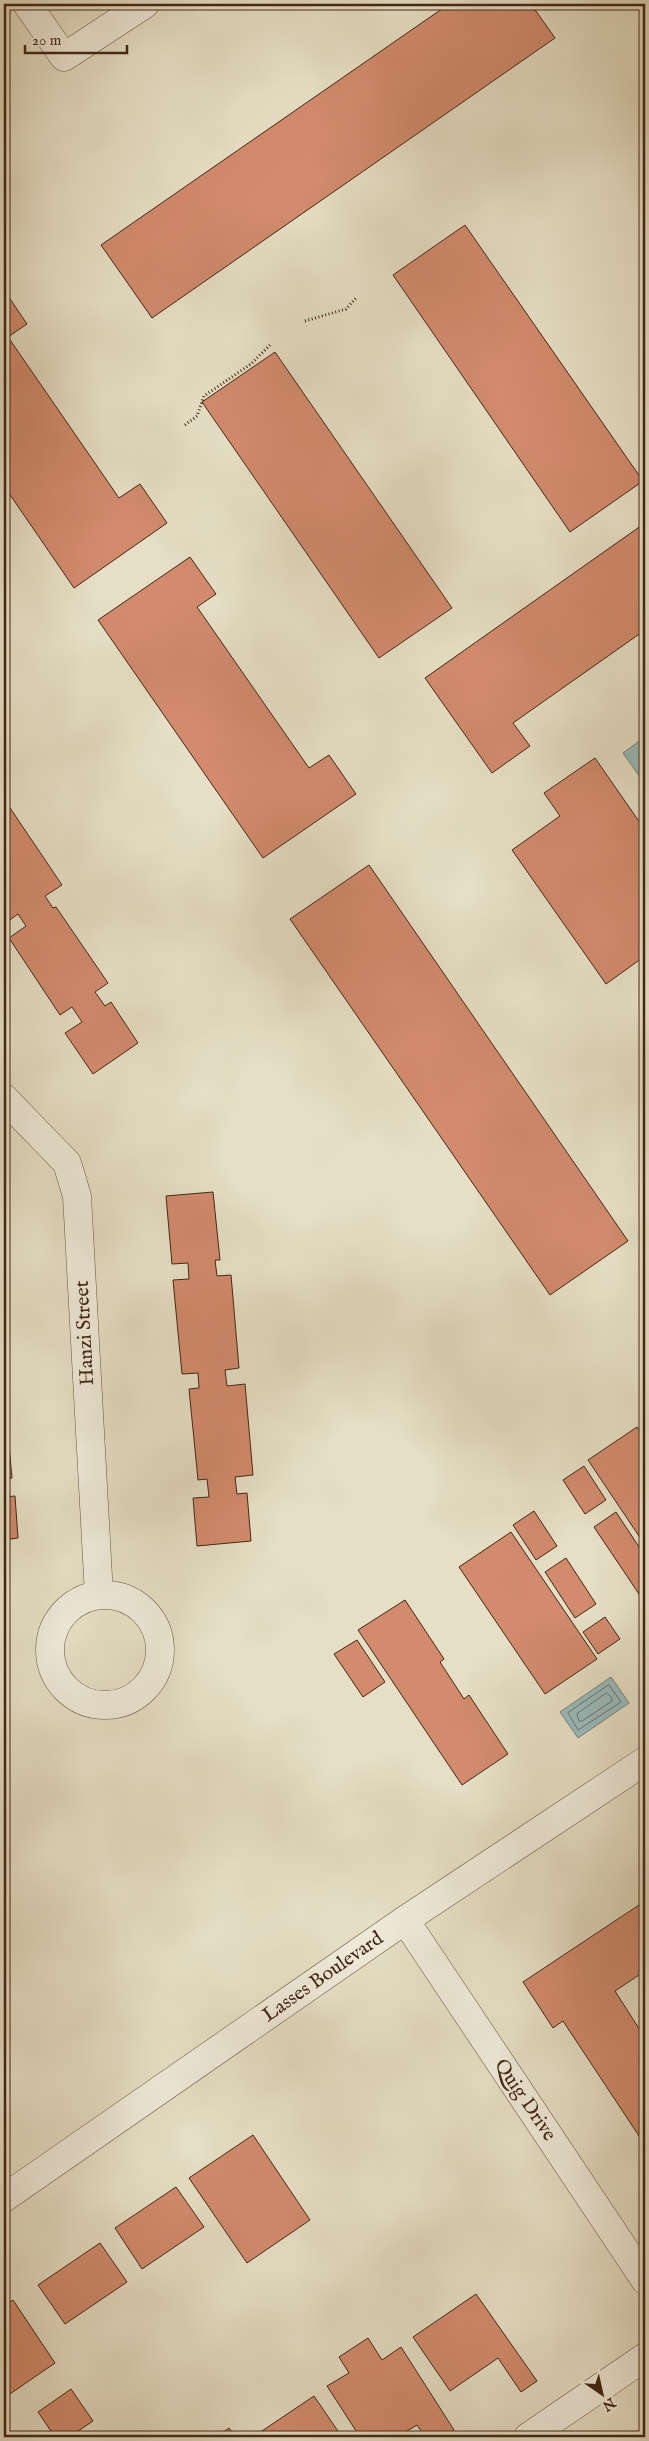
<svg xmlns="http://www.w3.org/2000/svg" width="649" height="2441" viewBox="0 0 649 2441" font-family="'IM FELL English',serif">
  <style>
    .water { fill: #99bbbd; stroke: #767f7a }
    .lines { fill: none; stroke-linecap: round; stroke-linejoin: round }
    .shore { stroke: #6e7069; stroke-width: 1 }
    .building { fill: #d28b6d; stroke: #422615 }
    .minor-casing { stroke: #6b5441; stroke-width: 29 }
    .path { stroke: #422615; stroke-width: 3; stroke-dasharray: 1 2.5; stroke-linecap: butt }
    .minor { stroke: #efead9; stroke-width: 28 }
    .labels { text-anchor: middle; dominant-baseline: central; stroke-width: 5; stroke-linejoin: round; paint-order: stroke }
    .street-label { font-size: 20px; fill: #422615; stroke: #efead9 }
  </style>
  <rect width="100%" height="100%" fill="#e6dfc5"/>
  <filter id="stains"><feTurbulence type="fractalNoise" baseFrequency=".004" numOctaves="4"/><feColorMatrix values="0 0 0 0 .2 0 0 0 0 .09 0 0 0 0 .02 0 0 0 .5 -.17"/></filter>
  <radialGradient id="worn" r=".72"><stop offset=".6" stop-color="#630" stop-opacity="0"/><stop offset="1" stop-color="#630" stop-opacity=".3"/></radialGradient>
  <path class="water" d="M645,737V784L623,753Z
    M611,1677L629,1703L578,1738L560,1712Z"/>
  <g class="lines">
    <path class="shore" d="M609,1685L621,1702L578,1730L568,1713Z
      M607,1693L612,1698V1701L582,1721H579L577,1714Z"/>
  </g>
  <path class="building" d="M449,4H531L555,38L152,318L101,245Z
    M465,225L643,481L570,532L393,275Z
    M4,290L27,324L8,337L119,498L140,484L167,523L74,588L4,486Z
    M275,352L452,608L379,658L202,402Z
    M645,523V630L513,723L530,746L492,773L425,678Z
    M190,557L216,594L197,607L309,768L329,755L356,794L263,858L98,620Z
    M595,758L645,830V956L606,984L512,850L560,816L544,793Z
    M4,799L62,885L45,896L53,908L56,907L108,983L95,992L105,1006L111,1002L138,1043L93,1074L65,1033L82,1022L72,1007L60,1015L9,938L26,926L18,914L7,922L4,918Z
    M369,865L628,1241L550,1295L290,919Z
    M213,1192L220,1260H215L217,1276L231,1275L239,1368L225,1370L227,1386L245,1384L253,1475L235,1477L237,1494L247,1493L251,1541L197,1546L193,1498L209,1497L207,1479L198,1480L189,1389L199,1388L198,1373L182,1374L173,1280L189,1279L188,1263L172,1264L166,1196Z
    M4,1390L12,1478L4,1479Z
    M637,1427L645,1439V1545L588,1460Z
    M584,1466L606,1500L585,1514L563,1480Z
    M15,1496L18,1538L4,1540V1497Z
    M534,1511L557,1546L536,1560L513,1525Z
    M616,1512L645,1556V1594L641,1597L594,1527Z
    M511,1532L597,1659L545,1694L459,1567Z
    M566,1558L596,1604L575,1618L545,1572Z
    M405,1600L444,1659L440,1662L464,1699L469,1695L508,1754L462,1785L358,1630Z
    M605,1617L620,1639L598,1654L583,1632Z
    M357,1640L385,1682L363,1697L334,1654Z
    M645,1901V1971L615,1991L645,2038V2145L563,2021L553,2028L523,1982Z
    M253,2135L310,2220L247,2263L189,2178Z
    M176,2187L204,2227L142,2269L115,2228Z
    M100,2243L127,2282L65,2324L38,2285Z
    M476,2294L537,2381L521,2392L498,2358L450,2391L413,2337Z
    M13,2300L55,2363L7,2396L4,2392V2306Z
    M368,2338L382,2360L401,2347L454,2430L444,2437H425L417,2425L397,2437H360L327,2386L349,2373L339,2357Z
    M71,2389L93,2421L69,2437H55L38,2412Z
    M314,2396L342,2437H253Z
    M229,2428L236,2437H216Z"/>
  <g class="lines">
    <defs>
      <path id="minor" d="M27,4L64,57L145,4
        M4,1098L67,1163L77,1196L99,1595
        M50 1650a55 55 0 1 1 110 0a55 55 0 1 1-110 0Z
        M405,1920L645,2280
        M4,2198L405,1920L645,1761
        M528,2437L645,2357"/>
    </defs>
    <use href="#minor" class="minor-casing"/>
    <path class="path" d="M305,321L346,309L356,298
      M185,425L197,416L204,396L251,364L270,345"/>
    <use href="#minor" class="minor"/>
  </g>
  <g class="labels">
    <g class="street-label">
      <text transform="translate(85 1333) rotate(-93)">Hanzi Street</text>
      <text transform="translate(323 1977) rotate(-35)">Lasses Boulevard</text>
      <text transform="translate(525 2100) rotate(56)">Quig Drive</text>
    </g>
  </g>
  <rect width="649" height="2441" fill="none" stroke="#e6dfc5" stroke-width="20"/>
  <rect x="5" y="5" width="639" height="2431" fill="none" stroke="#422615" stroke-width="2.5"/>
  <rect x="10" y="10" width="629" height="2421" fill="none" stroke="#422615"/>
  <g transform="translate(602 2394) rotate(146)" stroke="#efead9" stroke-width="4" paint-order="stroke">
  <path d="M0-4L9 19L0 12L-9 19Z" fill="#422615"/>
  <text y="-8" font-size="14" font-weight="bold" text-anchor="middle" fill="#422615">N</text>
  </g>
  <path d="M25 45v8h102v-8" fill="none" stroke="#422615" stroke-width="2.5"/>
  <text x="32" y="45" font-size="15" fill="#422615" stroke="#efead9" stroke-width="4" paint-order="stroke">20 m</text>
  <rect width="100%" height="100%" filter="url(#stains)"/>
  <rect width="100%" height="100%" fill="url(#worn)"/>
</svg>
